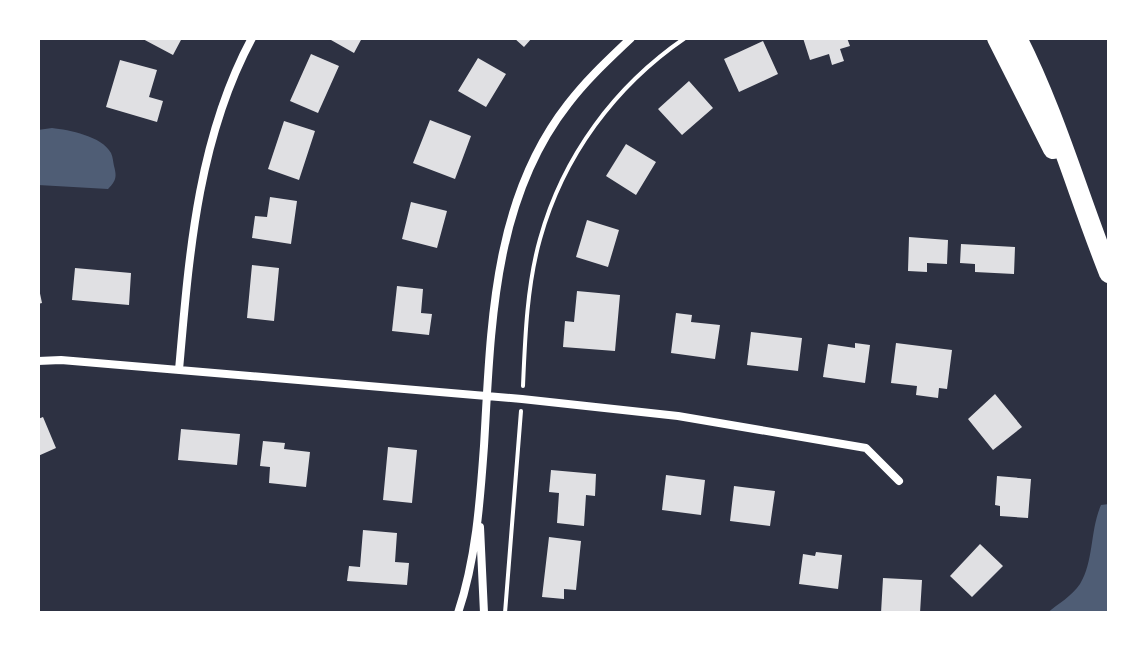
<svg xmlns="http://www.w3.org/2000/svg" width="1147" height="651" viewBox="0 0 1147 651" font-family="Poppins,sans-serif">
  <style>
    .water { fill: #4f5d75 }
    .building { fill: #e0e0e3 }
    .lines { fill: none; stroke-linecap: round; stroke-linejoin: round }
    .path { stroke: #fff; stroke-width: 4 }
    .minor { stroke: #fff; stroke-width: 8 }
    .primary { stroke: #fff; stroke-width: 20 }
  </style>
  <rect width="100%" height="100%" fill="#2d3142"/>
  <path class="water" d="M52,128C69,130 102,136 111,153C113,157 113,162 114,166C117,177 116,181 108,189L38,185V130Z
    M1109,504V613H1047C1058,604 1072,596 1080,584C1094,561 1090,530 1101,505Z"/>
  <path class="building" d="M141,38H182L173,55Z
    M332,38H362L354,53L331,40Z
    M514,38H532L524,47Z
    M803,38H847L850,46L840,49L844,61L832,65L829,54L810,60Z
    M763,41L778,74L739,92L724,59Z
    M311,54L339,66L318,113L290,101Z
    M478,58L506,74L486,107L458,91Z
    M120,60L157,70L149,97L163,101L157,122L106,107Z
    M689,81L713,108L682,135L658,109Z
    M430,120L471,136L455,179L413,163Z
    M284,121L315,131L299,180L268,169Z
    M626,144L656,162L636,195L606,176Z
    M270,197L297,201L291,244L252,238L255,216L267,217Z
    M411,202L447,211L437,248L402,239Z
    M587,220L619,230L608,267L576,257Z
    M909,237L948,240L947,264L927,263V272L908,271Z
    M961,244L1015,247L1014,274L975,272V264L960,263Z
    M252,265L279,268L274,321L247,318Z
    M75,268L131,273L129,305L72,300Z
    M38,284L42,303L38,304Z
    M397,286L423,289L421,313L432,314L429,335L392,331Z
    M577,291L620,295L615,351L563,347L565,321L574,322Z
    M676,313L692,315L691,322L720,325L715,359L671,353Z
    M751,332L802,338L798,371L747,365Z
    M855,343L870,345L865,383L823,377L828,344L855,348Z
    M896,343L952,350L947,389L939,388L938,398L916,395L917,386L891,383Z
    M995,394L1022,427L993,450L968,419Z
    M43,417L56,448L38,456V419Z
    M181,429L240,434L237,465L178,460Z
    M263,441L285,443L284,449L310,452L306,487L269,483L270,467L260,466Z
    M388,447L417,450L412,503L383,500Z
    M551,470L596,474L595,496L586,495L584,526L557,523L559,493L549,492Z
    M666,475L705,480L701,515L662,510Z
    M997,476L1031,479L1028,518L1000,516V506L995,505Z
    M734,486L775,491L770,526L730,521Z
    M363,530L397,533L395,562L409,563L407,585L347,581L349,566L360,567Z
    M549,537L581,541L576,590L564,589V599L542,597Z
    M980,544L1003,566L972,597L950,576Z
    M816,552L842,555L838,589L799,584L803,554L815,556Z
    M883,578L922,580L920,613H881Z"/>
  <g class="lines">
    <path class="path" d="M523,386C525,338 527,285 540,239C563,156 615,86 685,38
      M505,613L521,411"/>
    <path class="minor" d="M38,361L61,360L522,399L678,416L866,448L899,481
      M179,370C189,257 197,140 252,38
      M480,527L484,613
      M458,613C476,559 480,502 484,446C491,328 492,201 568,104C587,79 609,59 631,38"/>
    <path class="primary" d="M997,38L1053,149
      M1017,38C1055,113 1078,195 1109,273"/>
  </g>
  <rect width="1147" height="651" fill="none" stroke="#ffffff" stroke-width="80"/>
</svg>
